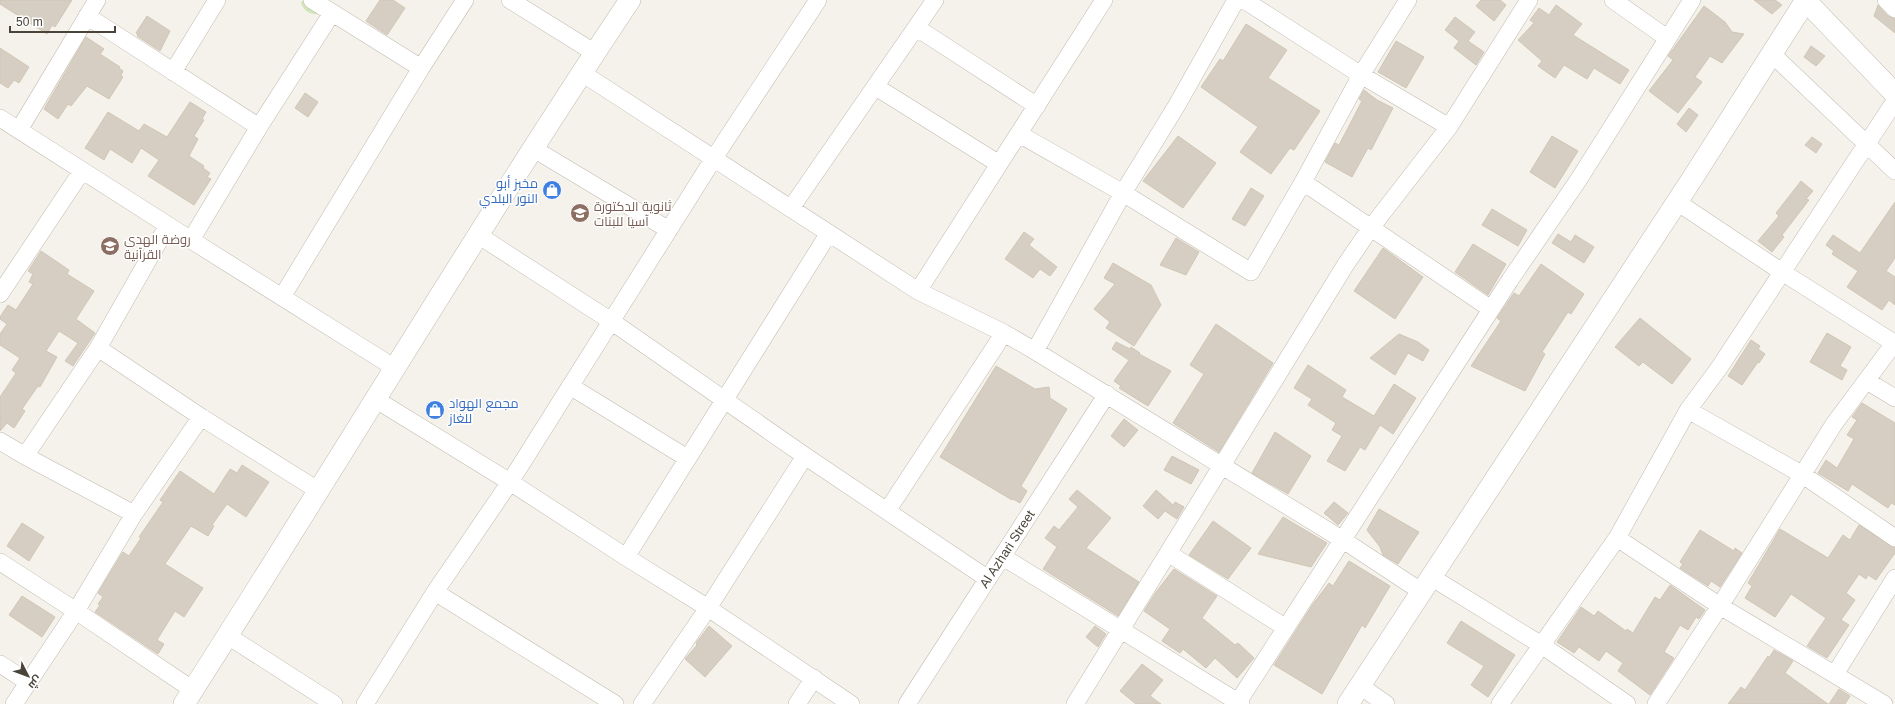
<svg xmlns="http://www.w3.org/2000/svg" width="1895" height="704" viewBox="0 0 1895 704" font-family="Arial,Cairo,sans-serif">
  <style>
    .green { fill: #d0e5b8 }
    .building { fill: #d6cec2; stroke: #d0c6b5 }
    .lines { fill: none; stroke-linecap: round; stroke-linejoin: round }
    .minor-casing { stroke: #c0baaf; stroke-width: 18 }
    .tertiary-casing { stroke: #c0baaf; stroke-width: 22 }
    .minor { stroke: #fff; stroke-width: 17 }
    .tertiary { stroke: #fff; stroke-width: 21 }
    .labels { text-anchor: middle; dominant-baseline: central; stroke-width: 3; stroke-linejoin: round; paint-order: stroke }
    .shop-label { font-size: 13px; fill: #366cbe; stroke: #fff; text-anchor: end }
    .education-label { font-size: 13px; fill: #785e54; stroke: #fff; text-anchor: start }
    .street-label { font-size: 13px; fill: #49433a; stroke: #fff }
  </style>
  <rect width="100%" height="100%" fill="#f5f2ec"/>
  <path class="green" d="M303,0H309L330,11C319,16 305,16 301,3Z"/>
  <path class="building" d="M0,0H72L55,27L52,25L47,34L0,4Z
    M380,0H393L405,8L387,35L366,21Z
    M1481,0H1500L1506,5L1494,21L1476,6Z
    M1754,0H1775L1782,5L1772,14Z
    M1556,5L1582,24L1573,35L1629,70L1620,84L1594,68L1587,79L1564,65L1555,78L1538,66L1542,61L1518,40L1534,23L1530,20L1539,8L1549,15Z
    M1878,5L1888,16L1895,19V33L1874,16Z
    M1704,6L1725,22L1732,32L1744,34L1722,63L1710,56L1695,77L1702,82L1678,113L1649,91L1673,60L1668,56Z
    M147,16L170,31L160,51L137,36L138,35L136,33Z
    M1455,17L1475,32L1468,41L1484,52L1476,65L1454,48L1459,41L1445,30Z
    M1246,24L1287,50L1268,78L1320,111L1294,150L1290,148L1271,174L1240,152L1258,127L1201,87L1220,59L1223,61Z
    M86,37L104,49L100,54L120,67L119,68L123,71L121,75L123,77L109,99L87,86L71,106L68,104L58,119L44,109Z
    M1396,41L1424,57L1406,88L1378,72Z
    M1811,46L1825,56L1816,66L1804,57Z
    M0,48L29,67L19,83L14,80L8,88L0,83Z
    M1364,90L1377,100L1393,108L1371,150L1368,148L1352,177L1325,162L1335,143L1339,145L1362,101L1359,99Z
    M305,93L318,102L308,117L295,108Z
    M190,102L206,112L202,119L204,120L194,136L198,139L189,156L204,166L203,168L210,173L207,177L211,179L194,205L148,176L159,160L141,148L132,163L110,149L104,160L85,148L108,112L139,131L144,124L167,137Z
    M1689,108L1698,115L1686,132L1677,124Z
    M1178,136L1216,163L1183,208L1143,181Z
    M1552,136L1578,151L1555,188L1530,172Z
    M1812,137L1822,144L1816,153L1805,145Z
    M1801,181L1813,191L1806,199L1809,200L1782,235L1784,237L1772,252L1758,241L1779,216L1776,213Z
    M1251,188L1264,196L1245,226L1232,219Z
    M1895,202V258L1886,271L1895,277V305L1889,300L1882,310L1847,287L1858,271L1832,254L1834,251L1826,245L1833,235L1860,253Z
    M1492,209L1527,230L1518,246L1482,225Z
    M1024,232L1034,239L1029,245L1057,267L1050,276L1040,269L1033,278L1005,259Z
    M1558,234L1571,242L1575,235L1594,247L1584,263L1552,243Z
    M1176,238L1199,252L1186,275L1160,265Z
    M1473,244L1506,264L1488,295L1455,272Z
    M1383,248L1423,277L1395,319L1354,291Z
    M41,251L69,270L67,274L94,291L76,319L95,333L73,366L65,361L78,343L59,331L46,351L57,357L40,387L38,386L22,409L25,411L14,428L7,423L0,431V397L16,373L12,370L20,358L0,345V334L7,324L0,319V317L8,305L16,310L33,284L29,282L33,274L28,271Z
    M1113,263L1151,285L1161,305L1134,346L1106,328L1110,322L1094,309L1115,284L1104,278Z
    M1541,264L1584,294L1571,314L1568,312L1542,352L1545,354L1525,391L1471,366L1501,321L1497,318L1514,293L1519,296Z
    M1640,318L1691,359L1672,384L1643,362L1639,366L1615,347Z
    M1216,324L1273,363L1219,452L1173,423L1204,374L1190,365Z
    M1827,333L1851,347L1840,366L1847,370L1842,380L1810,362Z
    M1399,334L1418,342L1429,350L1423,361L1408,353L1395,375L1370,358Z
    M1751,340L1760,346L1758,349L1765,354L1759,363L1758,362L1742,385L1728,376Z
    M1116,342L1130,349L1131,347L1140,353L1139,354L1171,371L1148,406L1119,388L1121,386L1114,381L1129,360L1112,349Z
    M1308,365L1346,390L1342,397L1374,416L1394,384L1416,398L1393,434L1380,425L1365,450L1360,447L1345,471L1327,461L1342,436L1332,430L1336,423L1308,405L1312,399L1294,388Z
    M996,366L1035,389L1049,387L1050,398L1067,409L1021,486L1027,491L1020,503L1013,499L1012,500L940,457Z
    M1862,403L1895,423V505L1891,503L1888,508L1852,484L1848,491L1818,473L1826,460L1837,468L1854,439L1847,435L1857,420L1852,417Z
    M1124,419L1138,430L1124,447L1111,436Z
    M1275,432L1311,456L1288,494L1252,473Z
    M1172,456L1199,470L1191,484L1164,470Z
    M242,465L269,482L246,517L227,504L212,525L214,526L208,536L191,526L165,564L203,588L184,617L175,611L157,640L164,644L158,654L95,612L100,605L98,604L103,597L98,593L121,555L123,552L129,556L141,538L139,537L163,502L160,500L180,471L214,494L230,469L237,473Z
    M1077,490L1111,518L1086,548L1139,582L1118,616L1043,569L1057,547L1045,538L1054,526L1059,530L1078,507L1069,499Z
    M1156,490L1173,505L1175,502L1184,507L1177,519L1165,511L1158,519L1143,506Z
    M1334,502L1348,513L1338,525L1324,513Z
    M1379,509L1419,532L1398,564L1383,555L1380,547L1367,530Z
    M1283,517L1327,543L1311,567L1258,554Z
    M1213,521L1251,548L1228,579L1189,555Z
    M22,523L44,537L29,561L7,546Z
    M1859,525L1895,548V553L1876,580L1868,575L1866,579L1859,574L1846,593L1855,600L1841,620L1849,625L1827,658L1807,646L1826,618L1791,594L1775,617L1745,598L1752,586L1748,583L1780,529L1828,558L1843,535L1850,540Z
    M1700,530L1734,551L1735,548L1742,553L1720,587L1711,581L1708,586L1680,568L1683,564L1680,562Z
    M1349,561L1390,586L1365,628L1362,625L1322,694L1274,665L1313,604L1329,583L1333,586Z
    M1174,569L1217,596L1202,618L1235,645L1238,643L1254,658L1237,678L1215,658L1206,668L1183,649L1180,653L1162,641L1170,629L1144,611L1156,592Z
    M1670,585L1705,610L1699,619L1696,617L1688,630L1680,625L1664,652L1674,658L1650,695L1618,671L1623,663L1606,651L1599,661L1579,647L1574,653L1557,642L1581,607L1594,616L1598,611L1626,631L1627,629L1633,633L1655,597L1660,600Z
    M22,596L55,617L42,637L9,615Z
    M1461,621L1515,655L1488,697L1471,685L1484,666L1447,643Z
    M709,626L732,646L705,677L685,659L697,645L696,643Z
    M1095,626L1106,634L1098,647L1086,637Z
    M1774,650L1793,661L1785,673L1828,704H1728L1741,687L1745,690L1768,656L1769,658Z
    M1142,664L1163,680L1150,696L1161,704H1136L1120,691Z
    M1839,689L1850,696L1845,704H1829Z"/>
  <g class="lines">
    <defs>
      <path id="minor" d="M312,0L421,68
        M510,0L595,53
        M1244,0L1361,75L1449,127
        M1613,0L1667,38
        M1886,0L1895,9
        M87,16L259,127
        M917,28L1037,106
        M1772,54L1895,171
        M173,72L217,0
        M582,73L918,291L1004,333L1035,351L1343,540L1422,592
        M876,87L999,164
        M0,118L191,240L395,368
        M19,130L97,0
        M1019,134L1123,193L1251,272L1303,182L1361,75L1408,0
        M534,149L669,230
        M1303,182L1491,309
        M1677,202L1782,272L1894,343
        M791,208L935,0
        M478,235L611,321L805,456L988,579
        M191,240L259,127L332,13
        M918,291L1104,0
        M0,294L82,171
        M282,297L421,68L465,0
        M98,348L201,417L319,491
        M1035,351L1123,193L1177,105L1236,0
        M1867,381L1895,398
        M570,386L687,458
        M375,399L510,482L626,557L708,608L851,704
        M1688,410L1803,475L1895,538
        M0,441L25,456L134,514
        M25,456L98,348L168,225
        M887,511L1004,333
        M1617,538L1720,606L1884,704
        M1168,553L1286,628
        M626,557L829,233
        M1003,557L1241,704
        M0,562L76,611L193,690
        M1431,577L1543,646L1627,704
        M435,592L615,704
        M228,636L334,704
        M0,664L28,682
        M1835,674L1895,578
        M1360,686L1386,704
        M1238,702L1510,280L1579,179L1692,0
        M14,704L76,611L134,514L201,417
        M365,704L435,592L510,482L714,158L818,0
        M642,704L708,608L805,456
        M797,704L814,678
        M907,704L1107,394
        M1075,704L1346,264L1370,229L1449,127L1529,0
        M1500,704L1617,538L1688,410L1719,368L1895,101
        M1656,704L1720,606L1834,424L1895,342"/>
      <path id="tertiary" d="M1805,0L1895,94
        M184,704C334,470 476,231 630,0
        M1348,704L1692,179L1806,0"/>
    </defs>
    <use href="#minor" class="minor-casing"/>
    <use href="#tertiary" class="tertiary-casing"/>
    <use href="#minor" class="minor"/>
    <use href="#tertiary" class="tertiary"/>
  </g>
  <defs>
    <symbol id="shop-disc" viewBox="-11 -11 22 22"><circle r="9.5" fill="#3f7fe0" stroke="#fff"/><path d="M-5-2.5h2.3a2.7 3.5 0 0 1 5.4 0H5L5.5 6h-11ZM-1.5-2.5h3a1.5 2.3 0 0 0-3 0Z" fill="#fff"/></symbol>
    <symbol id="school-disc" viewBox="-11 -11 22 22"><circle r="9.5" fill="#8d6e63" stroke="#fff"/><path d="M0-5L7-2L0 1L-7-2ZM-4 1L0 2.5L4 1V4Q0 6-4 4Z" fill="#fff"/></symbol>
  </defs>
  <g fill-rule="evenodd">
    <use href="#shop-disc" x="541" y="179" width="22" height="22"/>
    <use href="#school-disc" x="569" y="202" width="22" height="22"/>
    <use href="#school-disc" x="99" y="235" width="22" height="22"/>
    <use href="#shop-disc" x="424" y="399" width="22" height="22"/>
  </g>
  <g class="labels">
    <g class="shop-label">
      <text x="538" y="183">مخبز أبو<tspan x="538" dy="15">النور البلدي</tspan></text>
      <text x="449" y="403" text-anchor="start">مجمع الهواد<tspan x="449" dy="15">للغاز</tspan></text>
    </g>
    <g class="education-label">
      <text x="594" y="206">ثانوية الدكتورة<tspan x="594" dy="15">آسيا للبنات</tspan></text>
      <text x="124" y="239">روضة الهدى<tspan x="124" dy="15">القرآنية</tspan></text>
    </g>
    <g class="street-label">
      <text transform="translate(1007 549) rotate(-57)">Al Azhari Street</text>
    </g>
  </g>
  <g transform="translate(28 676) rotate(132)" stroke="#ffffff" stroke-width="3" paint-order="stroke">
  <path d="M0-3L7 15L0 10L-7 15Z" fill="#49433a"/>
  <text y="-6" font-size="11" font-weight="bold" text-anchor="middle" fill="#49433a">ش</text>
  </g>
  <path d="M10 26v6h105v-6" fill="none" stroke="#49433a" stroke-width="2"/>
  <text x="16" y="26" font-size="12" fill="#49433a" stroke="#ffffff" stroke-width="3" paint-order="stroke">50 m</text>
</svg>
